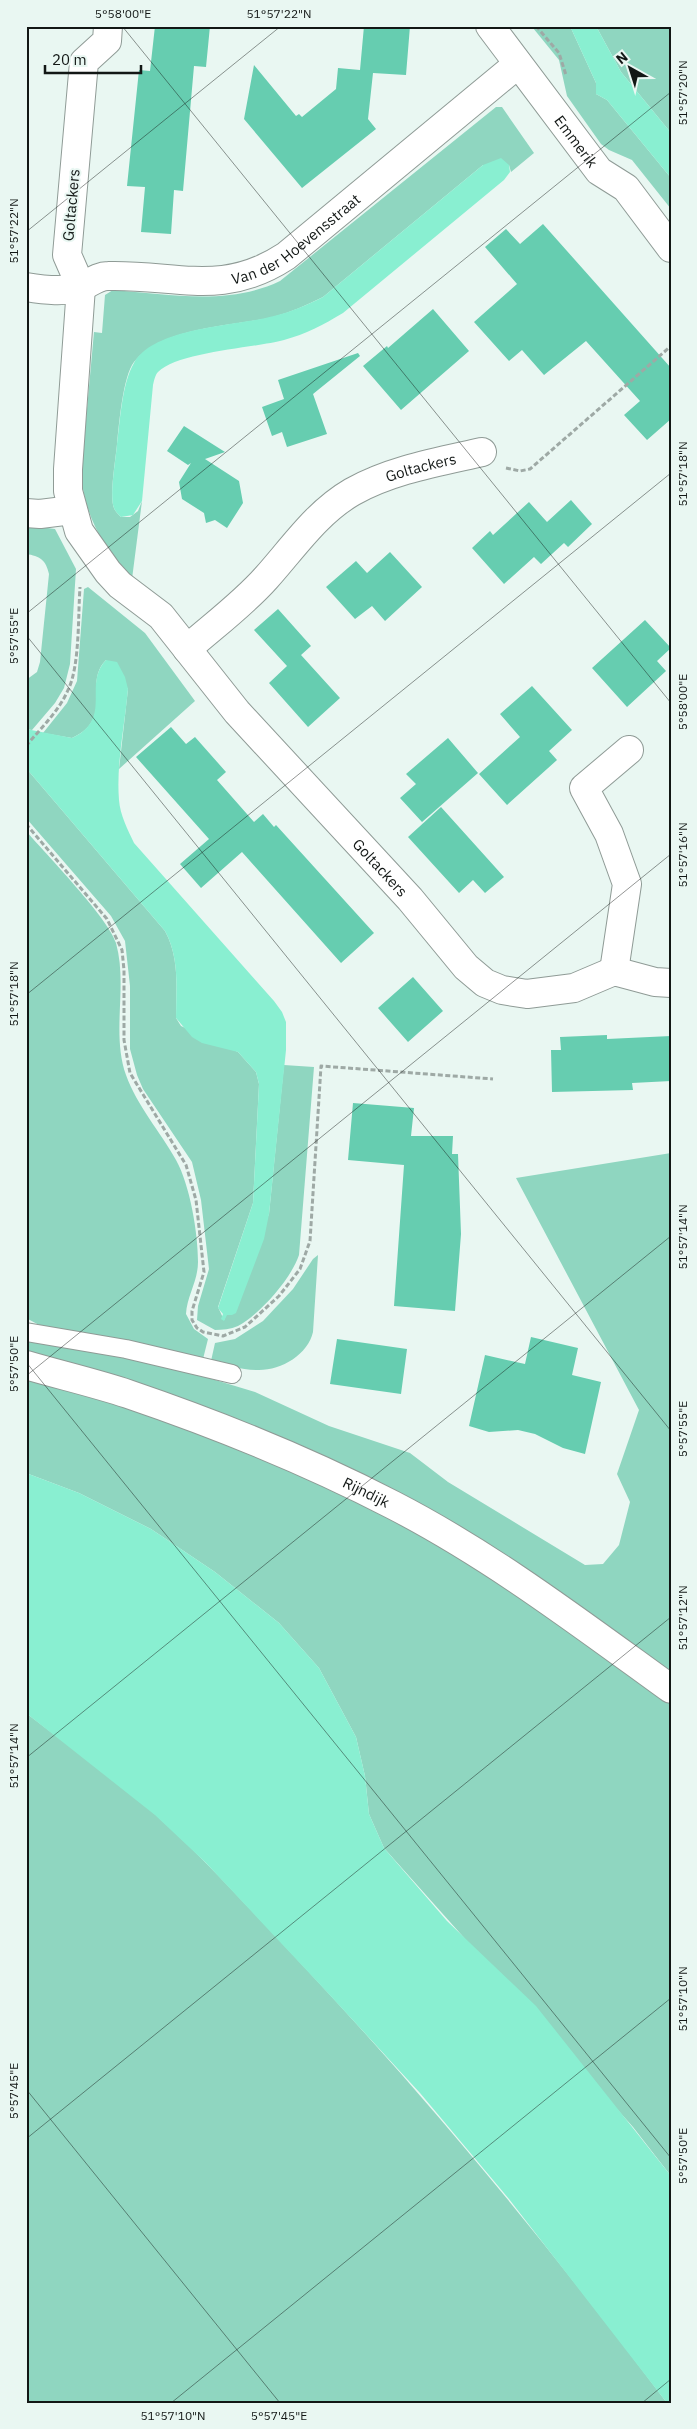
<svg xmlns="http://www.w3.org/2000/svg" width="697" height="2429" viewBox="0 0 697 2429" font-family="'IBM Plex Sans',sans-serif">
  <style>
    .green { fill: #8fd6c0 }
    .water { fill: #89efd1 }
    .building { fill: #66cdb0 }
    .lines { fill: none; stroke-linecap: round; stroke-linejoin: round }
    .service-casing { stroke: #8f9b96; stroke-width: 20 }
    .minor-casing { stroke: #8f9b96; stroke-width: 30 }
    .tertiary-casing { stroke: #8f9b96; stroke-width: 30 }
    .path { stroke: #9ea9a5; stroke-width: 3; stroke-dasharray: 5 2.5; stroke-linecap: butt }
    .service { stroke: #fff; stroke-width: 18 }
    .minor { stroke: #fff; stroke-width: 28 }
    .tertiary { stroke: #fff; stroke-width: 28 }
    .ticks { fill: none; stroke: #121715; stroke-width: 1; stroke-opacity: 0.45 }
    .labels { text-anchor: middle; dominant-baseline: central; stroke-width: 4; stroke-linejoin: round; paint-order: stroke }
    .street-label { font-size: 15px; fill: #121715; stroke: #e9f7f2 }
    .neatline { fill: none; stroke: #121715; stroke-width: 2 }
    .ticks-label { font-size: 12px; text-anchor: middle; fill: #121715 }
  </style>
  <rect width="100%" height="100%" fill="#e9f7f2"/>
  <path class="green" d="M519,26H570L596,83V94L607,100L671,178V209L632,160L609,150L601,144L567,96L559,60L533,28Z
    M596,26H671V133L621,72Z
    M496,107H502L534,153L511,172L509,165H483L323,297C307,305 291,312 273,317C231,327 164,326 134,362C123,376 119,424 117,444C116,457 109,497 114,508C115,511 119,515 121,517H130L138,511L142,501L132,579C104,549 85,517 81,475L94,332L102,333L105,295L113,290C169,294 228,306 280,281Z
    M26,525L55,529L76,569L70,664L64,688L55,703L32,730L26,729V680L37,672L40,662L49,574C46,560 40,556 26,554Z
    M88,587L145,633L195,701L119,769L128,689L106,660C82,684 116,717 72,738L43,733L67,703L77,681L84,589Z
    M26,768L165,931C180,959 176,988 176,1018L181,1026L238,1052L256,1072L259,1084L253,1203L218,1307L224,1320L269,1214L284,1065L314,1067L299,1255C291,1279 260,1314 238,1326C231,1329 222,1330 215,1330L197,1320L198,1306L209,1269L201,1200L192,1162L143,1089L137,1075L130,1049V986L125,941L111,916L26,818Z
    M26,831C46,854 109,919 116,943C128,986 111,1033 126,1075C137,1106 160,1131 176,1160C190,1185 198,1233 198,1262C198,1281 187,1296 186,1314L194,1329L208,1339L203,1359L41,1326L26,1318Z
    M671,1153V1679L500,1557L26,1358V1338L149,1360L255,1392L329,1426L410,1453L448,1482L585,1565L603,1564L619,1545L630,1502L617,1474L639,1410L516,1178Z
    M318,1255L313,1332C308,1355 280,1371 257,1370C241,1370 226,1365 211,1361L215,1343L235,1339L263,1321L293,1289L313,1259Z
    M26,1377L124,1404L292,1468L463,1556L671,1699V2176L633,2127L384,1848L369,1814L365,1776L356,1737L319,1668L279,1623L215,1572L151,1529L79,1493L26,1473Z
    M26,1713C70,1747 116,1780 157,1816C210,1864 257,1917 306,1969C436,2108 553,2251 667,2403H26Z"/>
  <path class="water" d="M570,26H596L621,72L671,133V178L607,100L596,94V83Z
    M501,158L509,165L510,172L504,180L343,313C323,325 306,334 284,340C254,348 178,352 158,372C155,375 154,381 153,385L142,501L133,515L121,517C119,515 115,511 114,508C109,497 116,458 117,444C120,421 122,383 134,363C154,327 237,326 274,316C291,312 307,305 323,297L483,165Z
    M106,660L117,662L125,677L128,689C125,725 116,763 119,800C120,815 128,830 134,843L274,1001L282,1012L286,1022V1050L269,1214L264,1239L236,1313L232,1315H227L224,1321L221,1319L223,1314L218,1308L253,1203L259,1084L256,1072L238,1052L202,1043L192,1037L176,1018C176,988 180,959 165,931L26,768V729L72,738C114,718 82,685 106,660Z
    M26,1473L79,1493L151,1529L215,1572L279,1623L319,1668L356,1737L365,1776L369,1814L384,1848L447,1921L536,2006L671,2176V2403H667L509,2199L420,2093L327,1992L206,1863L155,1815L26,1713Z"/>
  <path class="building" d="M155,26H210L206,67L194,66L183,191L174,190L171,234L141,232L145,187L127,186L139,70L150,71Z
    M364,26H410L406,75L373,73L368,119L376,129L302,188L244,119L254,65L296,116L299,114L302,117L336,89L338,68L360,70Z
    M543,224L671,368V419L647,440L624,415L640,401L586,341L544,375L522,350L509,361L474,322L517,284L485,247L506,229L520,244Z
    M433,309L469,351L401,410L363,366L387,346L388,348Z
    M358,353L360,356L313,394L327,434L287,447L282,432L272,436L262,407L284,399L278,380Z
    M184,426L225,452L205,459L239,481L243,503L227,528L215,520L206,523L204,513L182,499L179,482L191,463L188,465L167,451Z
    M571,500L592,524L568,547L564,543L541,564L534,557L504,584L472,548L490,531L493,535L529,502L547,522Z
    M390,552L422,587L385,621L372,606L355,619L326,587L356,561L367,573Z
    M278,609L311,646L301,655L340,698L308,727L269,683L287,666L254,630Z
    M645,620L671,648L657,661L666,671L627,707L592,668Z
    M532,686L572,730L549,751L557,760L507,805L479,774L520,737L500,714Z
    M171,727L186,744L195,737L226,772L217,780L254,822L263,814L274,827L276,825L374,933L341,963L242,852L201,888L180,864L209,839L136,757Z
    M448,738L478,773L422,822L400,798L416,784L406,774Z
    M441,807L504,877L485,893L473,880L459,893L408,837Z
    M413,977L443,1011L408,1042L378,1008Z
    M607,1035V1039L671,1036V1081L632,1083L633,1090L552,1092L551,1050H561L560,1037Z
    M353,1103L414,1108L411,1136H453L452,1154H458L461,1234L455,1311L394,1306L404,1165L348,1160Z
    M531,1337L578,1348L572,1375L601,1382L585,1454L563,1448L535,1434L518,1430L489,1432L469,1426L485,1355L525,1364Z
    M337,1339L407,1349L401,1394L330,1384Z"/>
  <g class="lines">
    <defs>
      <path id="service" d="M26,1332L126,1349L232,1374"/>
      <g id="minor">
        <path id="s1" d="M108,26L107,41L84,62L67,255L81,287L68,469V491L79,531L108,572L120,585L161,616L237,712L410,899L466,967L485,983L502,990L527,994L574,988L614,971L655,982L671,983"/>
        <path id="s2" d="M490,26L599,171L626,188L671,248"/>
        <path id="s3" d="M26,287C44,290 66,293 83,286C91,282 99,276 108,276C176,274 222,298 286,256L518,64"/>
        <path d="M26,513L40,514L72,510"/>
        <path id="s4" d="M187,649C213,626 243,604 266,578C293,548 316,513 352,492C391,470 438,462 482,452"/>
        <path d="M614,971L627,884L609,834L584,788L629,750"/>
      </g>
      <g id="tertiary">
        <path id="s5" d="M26,1365C60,1375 95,1383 128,1394C219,1425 308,1461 393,1505C492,1556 581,1624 671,1689"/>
      </g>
    </defs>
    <use href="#service" class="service-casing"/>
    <use href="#minor" class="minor-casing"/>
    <use href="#tertiary" class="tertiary-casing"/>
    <path class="path" d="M536,26L559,53L566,75
      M506,468L520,471L530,469L671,346
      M26,746C41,728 59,711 68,690C80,666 78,614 80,587
      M26,824L107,919L122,950L124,970V1040L130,1073L186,1165L196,1200L204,1272L192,1311V1320L197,1328L203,1332L223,1336L245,1327L279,1296L300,1269L310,1241L321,1066L493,1079"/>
    <use href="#service" class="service"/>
    <use href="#minor" class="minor"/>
    <use href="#tertiary" class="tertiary"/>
  </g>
  <path class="ticks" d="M122,26L671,703M26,232L281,26M26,614L671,92M26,635L671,1431M26,995L671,473M26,1362L671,2158M26,1376L671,854M26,1758L671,1236M26,2089L280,2403M26,2139L671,1617M171,2403L671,1998M642,2403L671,2379"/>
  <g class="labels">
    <g class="street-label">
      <text stroke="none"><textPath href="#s2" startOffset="144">Emmerik</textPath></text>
      <text transform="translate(71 205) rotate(-85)">Goltackers</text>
      <text stroke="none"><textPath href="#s3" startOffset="285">Van der Hoevensstraat</textPath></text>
      <text stroke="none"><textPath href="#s4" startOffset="302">Goltackers</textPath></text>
      <text stroke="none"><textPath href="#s1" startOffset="974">Goltackers</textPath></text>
      <text stroke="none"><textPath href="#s5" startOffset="364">Rijndijk</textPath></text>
    </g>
  </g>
  <rect width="697" height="2429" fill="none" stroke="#e9f7f2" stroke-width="55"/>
  <g transform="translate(630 68) rotate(321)" stroke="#e9f7f2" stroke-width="4" paint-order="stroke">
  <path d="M0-4L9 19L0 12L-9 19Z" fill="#121715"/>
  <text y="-8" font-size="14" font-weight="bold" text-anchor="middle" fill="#121715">N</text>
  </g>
  <path d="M45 65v8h96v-8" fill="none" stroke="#121715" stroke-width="2.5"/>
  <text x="52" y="65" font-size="15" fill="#121715" stroke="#e9f7f2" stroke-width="4" paint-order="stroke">20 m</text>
  <rect x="28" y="28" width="642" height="2374" class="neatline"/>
  <g class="ticks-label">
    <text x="123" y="18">5°58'00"E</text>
    <text x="279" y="18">51°57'22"N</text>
    <text transform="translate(683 93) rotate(-90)" y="4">51°57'20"N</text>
    <text transform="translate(14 231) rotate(-90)" y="4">51°57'22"N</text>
    <text transform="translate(683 474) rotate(-90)" y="4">51°57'18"N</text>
    <text transform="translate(14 636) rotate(-90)" y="4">5°57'55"E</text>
    <text transform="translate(683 702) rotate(-90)" y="4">5°58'00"E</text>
    <text transform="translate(683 855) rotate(-90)" y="4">51°57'16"N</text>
    <text transform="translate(14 994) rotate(-90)" y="4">51°57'18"N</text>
    <text transform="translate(683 1237) rotate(-90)" y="4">51°57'14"N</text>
    <text transform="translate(14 1364) rotate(-90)" y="4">5°57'50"E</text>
    <text transform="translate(683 1429) rotate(-90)" y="4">5°57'55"E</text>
    <text transform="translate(683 1618) rotate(-90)" y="4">51°57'12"N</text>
    <text transform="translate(14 1756) rotate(-90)" y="4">51°57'14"N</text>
    <text transform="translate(683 1999) rotate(-90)" y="4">51°57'10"N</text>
    <text transform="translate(14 2091) rotate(-90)" y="4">5°57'45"E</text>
    <text transform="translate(683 2156) rotate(-90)" y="4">5°57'50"E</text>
    <text x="173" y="2420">51°57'10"N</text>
    <text x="279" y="2420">5°57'45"E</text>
  </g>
</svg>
